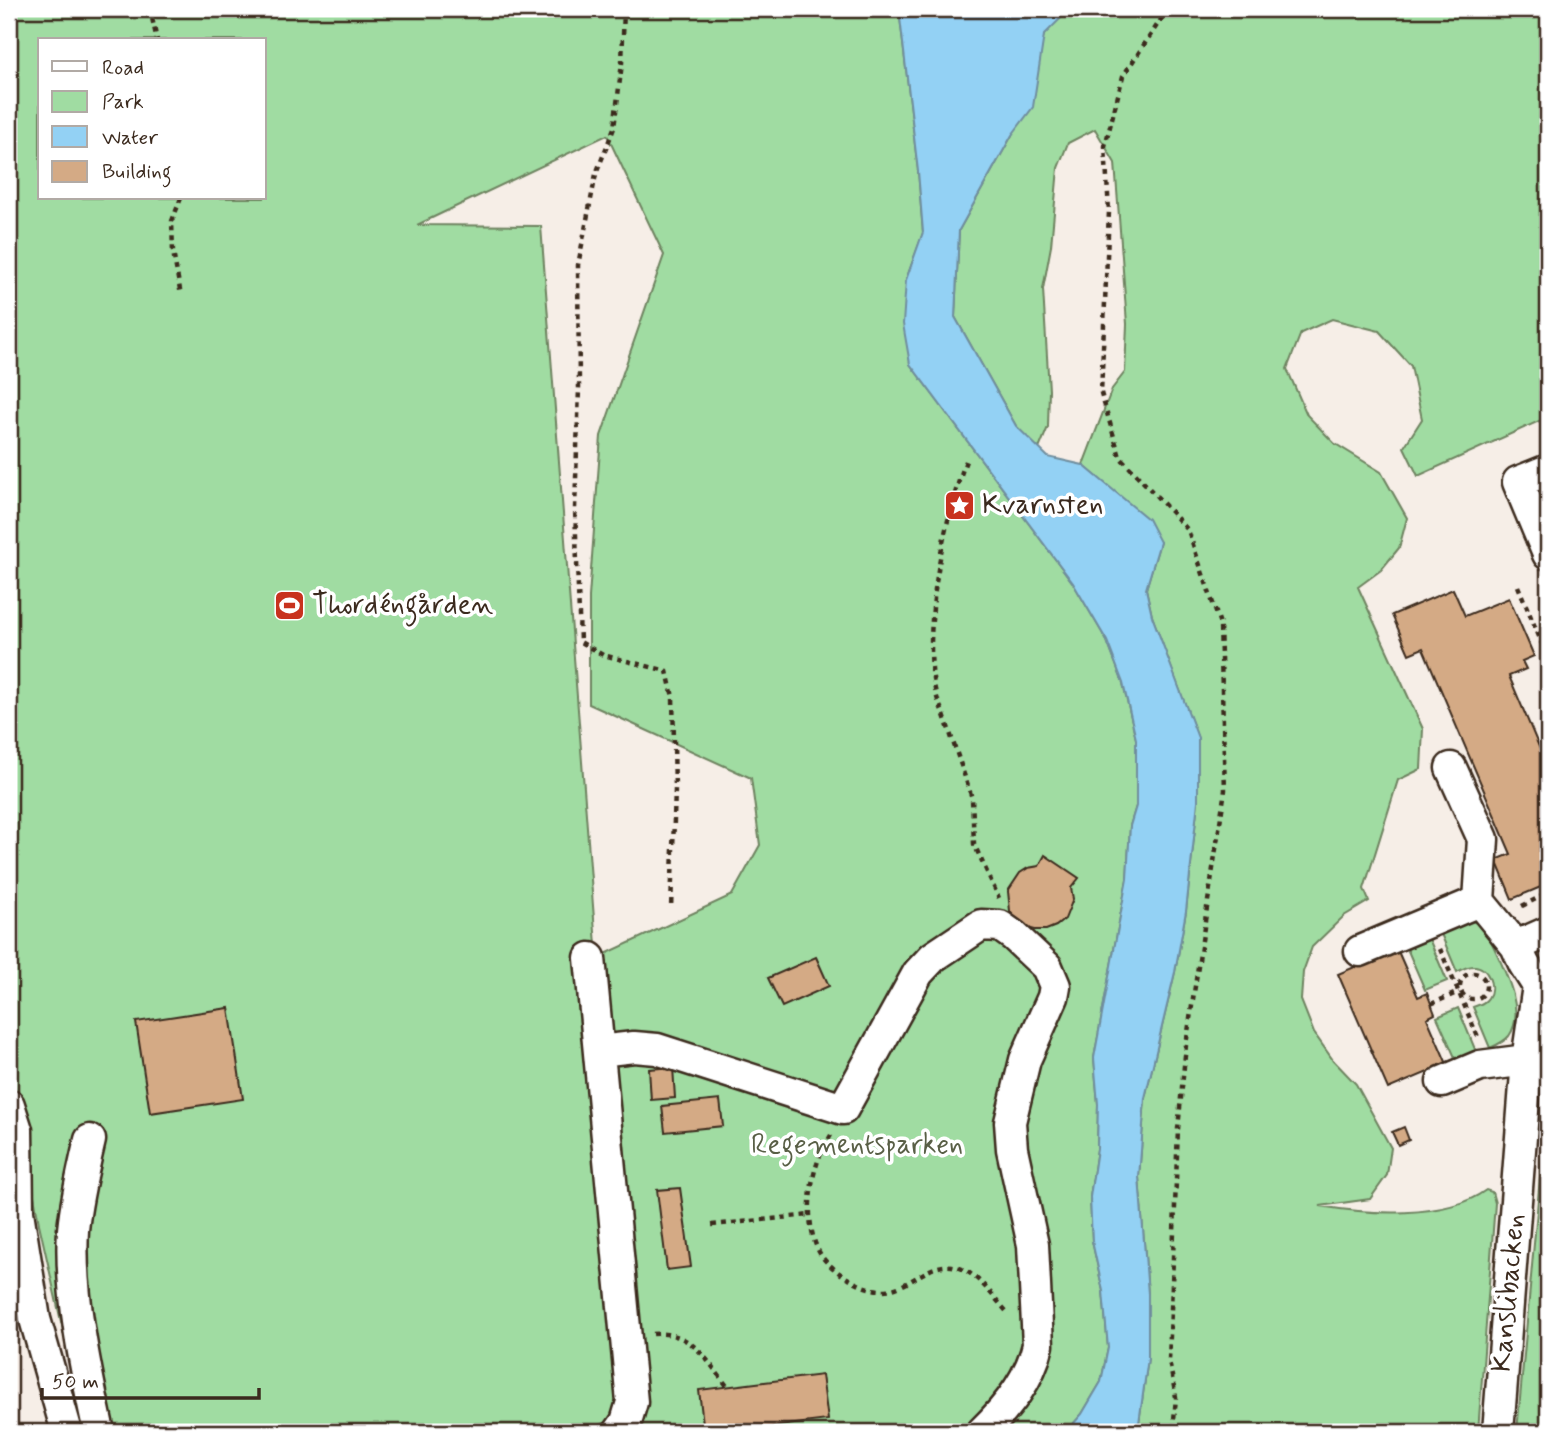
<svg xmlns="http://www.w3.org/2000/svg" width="1557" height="1441" viewBox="0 0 1557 1441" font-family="Mynerve,sans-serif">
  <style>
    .green { fill: #a0dca2; stroke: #6e8360; stroke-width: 2; fill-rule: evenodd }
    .water { fill: #93d1f4; stroke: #708e9e; stroke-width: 2 }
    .building { fill: #d4aa85; stroke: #3b2a1e; stroke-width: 2 }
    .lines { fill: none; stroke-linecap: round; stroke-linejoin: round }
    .minor-casing { stroke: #3b2a1e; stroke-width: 35 }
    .path { stroke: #3b2a1e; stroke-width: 4.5; stroke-dasharray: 5 5; stroke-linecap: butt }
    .minor { stroke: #fff; stroke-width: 30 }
    .labels { text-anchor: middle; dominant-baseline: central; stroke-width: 7; stroke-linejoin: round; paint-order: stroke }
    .poi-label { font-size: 28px; fill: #3b2a1e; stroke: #fff; text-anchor: start }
    .park-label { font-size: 28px; fill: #595f46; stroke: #fff }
    .street-label { font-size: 28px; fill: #3b2a1e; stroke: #fff }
  </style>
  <rect width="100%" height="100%" fill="#f6eee7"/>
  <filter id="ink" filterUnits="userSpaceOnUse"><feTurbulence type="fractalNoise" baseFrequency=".0143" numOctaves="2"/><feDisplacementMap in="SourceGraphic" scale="14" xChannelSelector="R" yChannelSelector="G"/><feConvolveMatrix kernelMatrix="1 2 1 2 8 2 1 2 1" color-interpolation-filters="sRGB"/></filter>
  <g filter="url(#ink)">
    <path class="green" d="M9,9H899L918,171L923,233L906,280L910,364L1073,583L1107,641L1123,683L1136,739V806L1130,826L1127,879L1094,1058L1098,1104L1097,1149L1090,1197L1092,1241L1103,1291L1108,1348L1101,1382L1082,1414L1066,1432H636L644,1405L585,1432H86L39,1224L9,1053ZM40,40H264V198H40ZM607,135L664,255L601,436L589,597V704L751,778L760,845L732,895L597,958L541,226L417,225Z
      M1058,9H1548V417L1418,476L1404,447L1422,419L1411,366L1379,331L1332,319L1301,333L1287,369L1307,415L1334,443L1381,472L1407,518L1399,548L1381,570L1358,587L1423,729L1421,769L1398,780L1364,889L1369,901L1344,916L1312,947L1303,972L1301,1000L1314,1033L1333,1060L1356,1084L1391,1148L1387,1175L1370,1199L1320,1206C1367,1214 1445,1220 1486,1190L1492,1192L1495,1203L1478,1432H1136L1139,1423L1148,1358V1294L1139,1177L1145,1098L1175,972L1186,911L1198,801V739L1152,616L1146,589L1160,542L1108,487L1083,465L1112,389L1125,372L1127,324L1115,163L1095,129L1068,143L1058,168L1051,246L1043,289L1049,390L1048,427L1039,449L1016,426L955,317L959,230L1012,135L1044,35Z
      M1469,919L1480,925L1487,932C1498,959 1529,1008 1509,1036C1504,1042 1497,1045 1490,1048L1473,1007C1479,1005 1485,1003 1488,998C1496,987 1488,966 1474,966C1468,966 1462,969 1457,972L1439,929Z
      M1427,934L1447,981L1425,990L1405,944Z
      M1458,1008L1477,1054L1457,1062L1437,1017Z
      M1542,1155L1548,1156V1426L1532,1429V1432H1517Z"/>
    <path class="water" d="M899,9H1070L1044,35L1033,107L1012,135L959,230L955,317L1016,426L1048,457L1083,465L1148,519L1160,542L1146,589L1152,616L1198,738V801L1186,911L1175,972L1145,1098L1139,1177L1148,1294V1358L1139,1423L1136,1432H1066L1082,1414L1101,1382L1108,1348L1103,1291L1092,1241L1090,1197L1097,1149L1098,1104L1094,1058L1127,879L1130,826L1136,806V739L1123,683L1107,641L1073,583L910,364L903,324L906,280L923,232L918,171Z"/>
    <path class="building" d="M1453,589L1465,616L1509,598L1534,656L1522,661L1526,669L1509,676L1548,768V884L1512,899L1496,860L1511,854L1423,648L1409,654L1392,615Z
      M1045,855L1079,878L1071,888L1073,899L1065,919L1056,926L1046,930H1035L1024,927L1016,920L1010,911L1008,891L1020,873L1028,868L1039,866Z
      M1397,949L1418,997L1427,993L1435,1014L1427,1018L1447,1064L1388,1089L1338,974Z
      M816,957L829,986L782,1007L768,978Z
      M229,1008L243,1099L150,1113L136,1022Z
      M673,1067L675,1098L651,1100L649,1069Z
      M720,1100L723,1126L665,1132L662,1106Z
      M1404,1127L1409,1140L1398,1145L1392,1132Z
      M680,1188L691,1267L667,1270L657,1190Z
      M822,1375L828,1420L729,1432H704L699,1390Z"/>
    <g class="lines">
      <defs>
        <path id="minor" d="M1548,470L1518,482L1548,554
          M1451,768L1483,839L1479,901L1516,946L1524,964L1538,986L1527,1060L1498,1432
          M1516,946L1548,932
          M1360,951L1479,901
          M590,958L632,1402L626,1422L619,1432
          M599,1051L634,1047L657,1049L843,1109L918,973L933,957L981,925L1000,926L1014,936L1047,967L1055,986L1053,997L1025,1060L1010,1122L1012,1149L1033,1245L1038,1345C1030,1380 1007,1408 982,1432
          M1442,1082L1480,1066L1527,1060L1548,1063
          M9,1105L17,1130L18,1212L35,1319L67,1432
          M90,1140C83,1170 76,1199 73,1230C69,1293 86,1371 99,1432"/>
      </defs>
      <use href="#minor" class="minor-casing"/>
      <path class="path" d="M150,9L157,40
        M624,9L622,63L614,128L596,174L578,265L579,388L575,509L580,642L603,655L667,671L673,697L675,789L671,909
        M1168,9L1123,76L1105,146L1109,211L1101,393L1120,457L1188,530L1220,624L1225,790L1186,1045L1178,1129L1169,1361L1176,1397L1173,1432
        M181,198L172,221L173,252L181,295
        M966,461C944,516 914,659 943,712L972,798L974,844L999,898
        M1518,586L1548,658
        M1522,906L1548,893
        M1440,949L1478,1037
        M1460 986a13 13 0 1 1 26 0a13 13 0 1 1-26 0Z
        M1431,1004L1459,992
        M831,1135C826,1144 820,1154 817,1164C808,1190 805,1234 823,1258C827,1263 833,1268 838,1272C851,1281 866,1290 882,1290C908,1291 925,1263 952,1266C975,1269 993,1297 1008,1313
        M712,1225L810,1215
        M653,1334C692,1330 706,1360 728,1387"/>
      <use href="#minor" class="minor"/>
    </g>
  </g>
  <defs>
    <symbol id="sight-square" viewBox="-11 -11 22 22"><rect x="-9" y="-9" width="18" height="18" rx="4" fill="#c8321e" stroke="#fff"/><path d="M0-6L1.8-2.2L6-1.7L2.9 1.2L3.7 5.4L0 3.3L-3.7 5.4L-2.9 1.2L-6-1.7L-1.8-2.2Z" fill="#fff"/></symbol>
    <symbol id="stadium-square" viewBox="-11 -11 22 22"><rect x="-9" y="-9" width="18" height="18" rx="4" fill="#c8321e" stroke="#fff"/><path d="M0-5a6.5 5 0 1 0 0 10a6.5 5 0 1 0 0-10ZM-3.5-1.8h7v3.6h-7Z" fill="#fff"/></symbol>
  </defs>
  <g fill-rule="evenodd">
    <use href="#sight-square" x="942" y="488" width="35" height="35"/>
    <use href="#stadium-square" x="272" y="588" width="35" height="35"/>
  </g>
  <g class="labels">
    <g class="poi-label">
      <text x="982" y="505">Kvarnsten</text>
      <text x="312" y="605">Thordéngården</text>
    </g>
    <g class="park-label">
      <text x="857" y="1145">Regementsparken</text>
    </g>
    <g class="street-label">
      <text transform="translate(1509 1293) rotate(-85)">Kanslibacken</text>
    </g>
  </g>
  <rect width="1557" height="1441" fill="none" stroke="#fff" stroke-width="35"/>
  <rect x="18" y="18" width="1522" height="1406" fill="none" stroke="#3b2a1e" stroke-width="2.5" filter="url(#ink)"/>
  <rect x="38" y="38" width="228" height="161" fill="#ffffff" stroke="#b1aaa5" stroke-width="2"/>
  <rect x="52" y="61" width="35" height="10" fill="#ffffff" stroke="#b1aaa5" stroke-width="2"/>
  <text x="102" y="74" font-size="21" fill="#3b2a1e">Road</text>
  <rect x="52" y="91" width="35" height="21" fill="#a0dca2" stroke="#b1aaa5" stroke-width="2"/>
  <text x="102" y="108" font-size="21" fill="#3b2a1e">Park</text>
  <rect x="52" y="126" width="35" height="21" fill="#93d1f4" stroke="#b1aaa5" stroke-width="2"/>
  <text x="102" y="144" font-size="21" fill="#3b2a1e">Water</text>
  <rect x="52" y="161" width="35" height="21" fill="#d4aa85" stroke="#b1aaa5" stroke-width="2"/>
  <text x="102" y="178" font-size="21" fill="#3b2a1e">Building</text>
  <path d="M42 1388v10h217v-10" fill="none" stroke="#3b2a1e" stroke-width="3.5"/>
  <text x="52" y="1388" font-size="21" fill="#3b2a1e" stroke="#ffffff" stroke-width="5" paint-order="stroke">50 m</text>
</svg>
